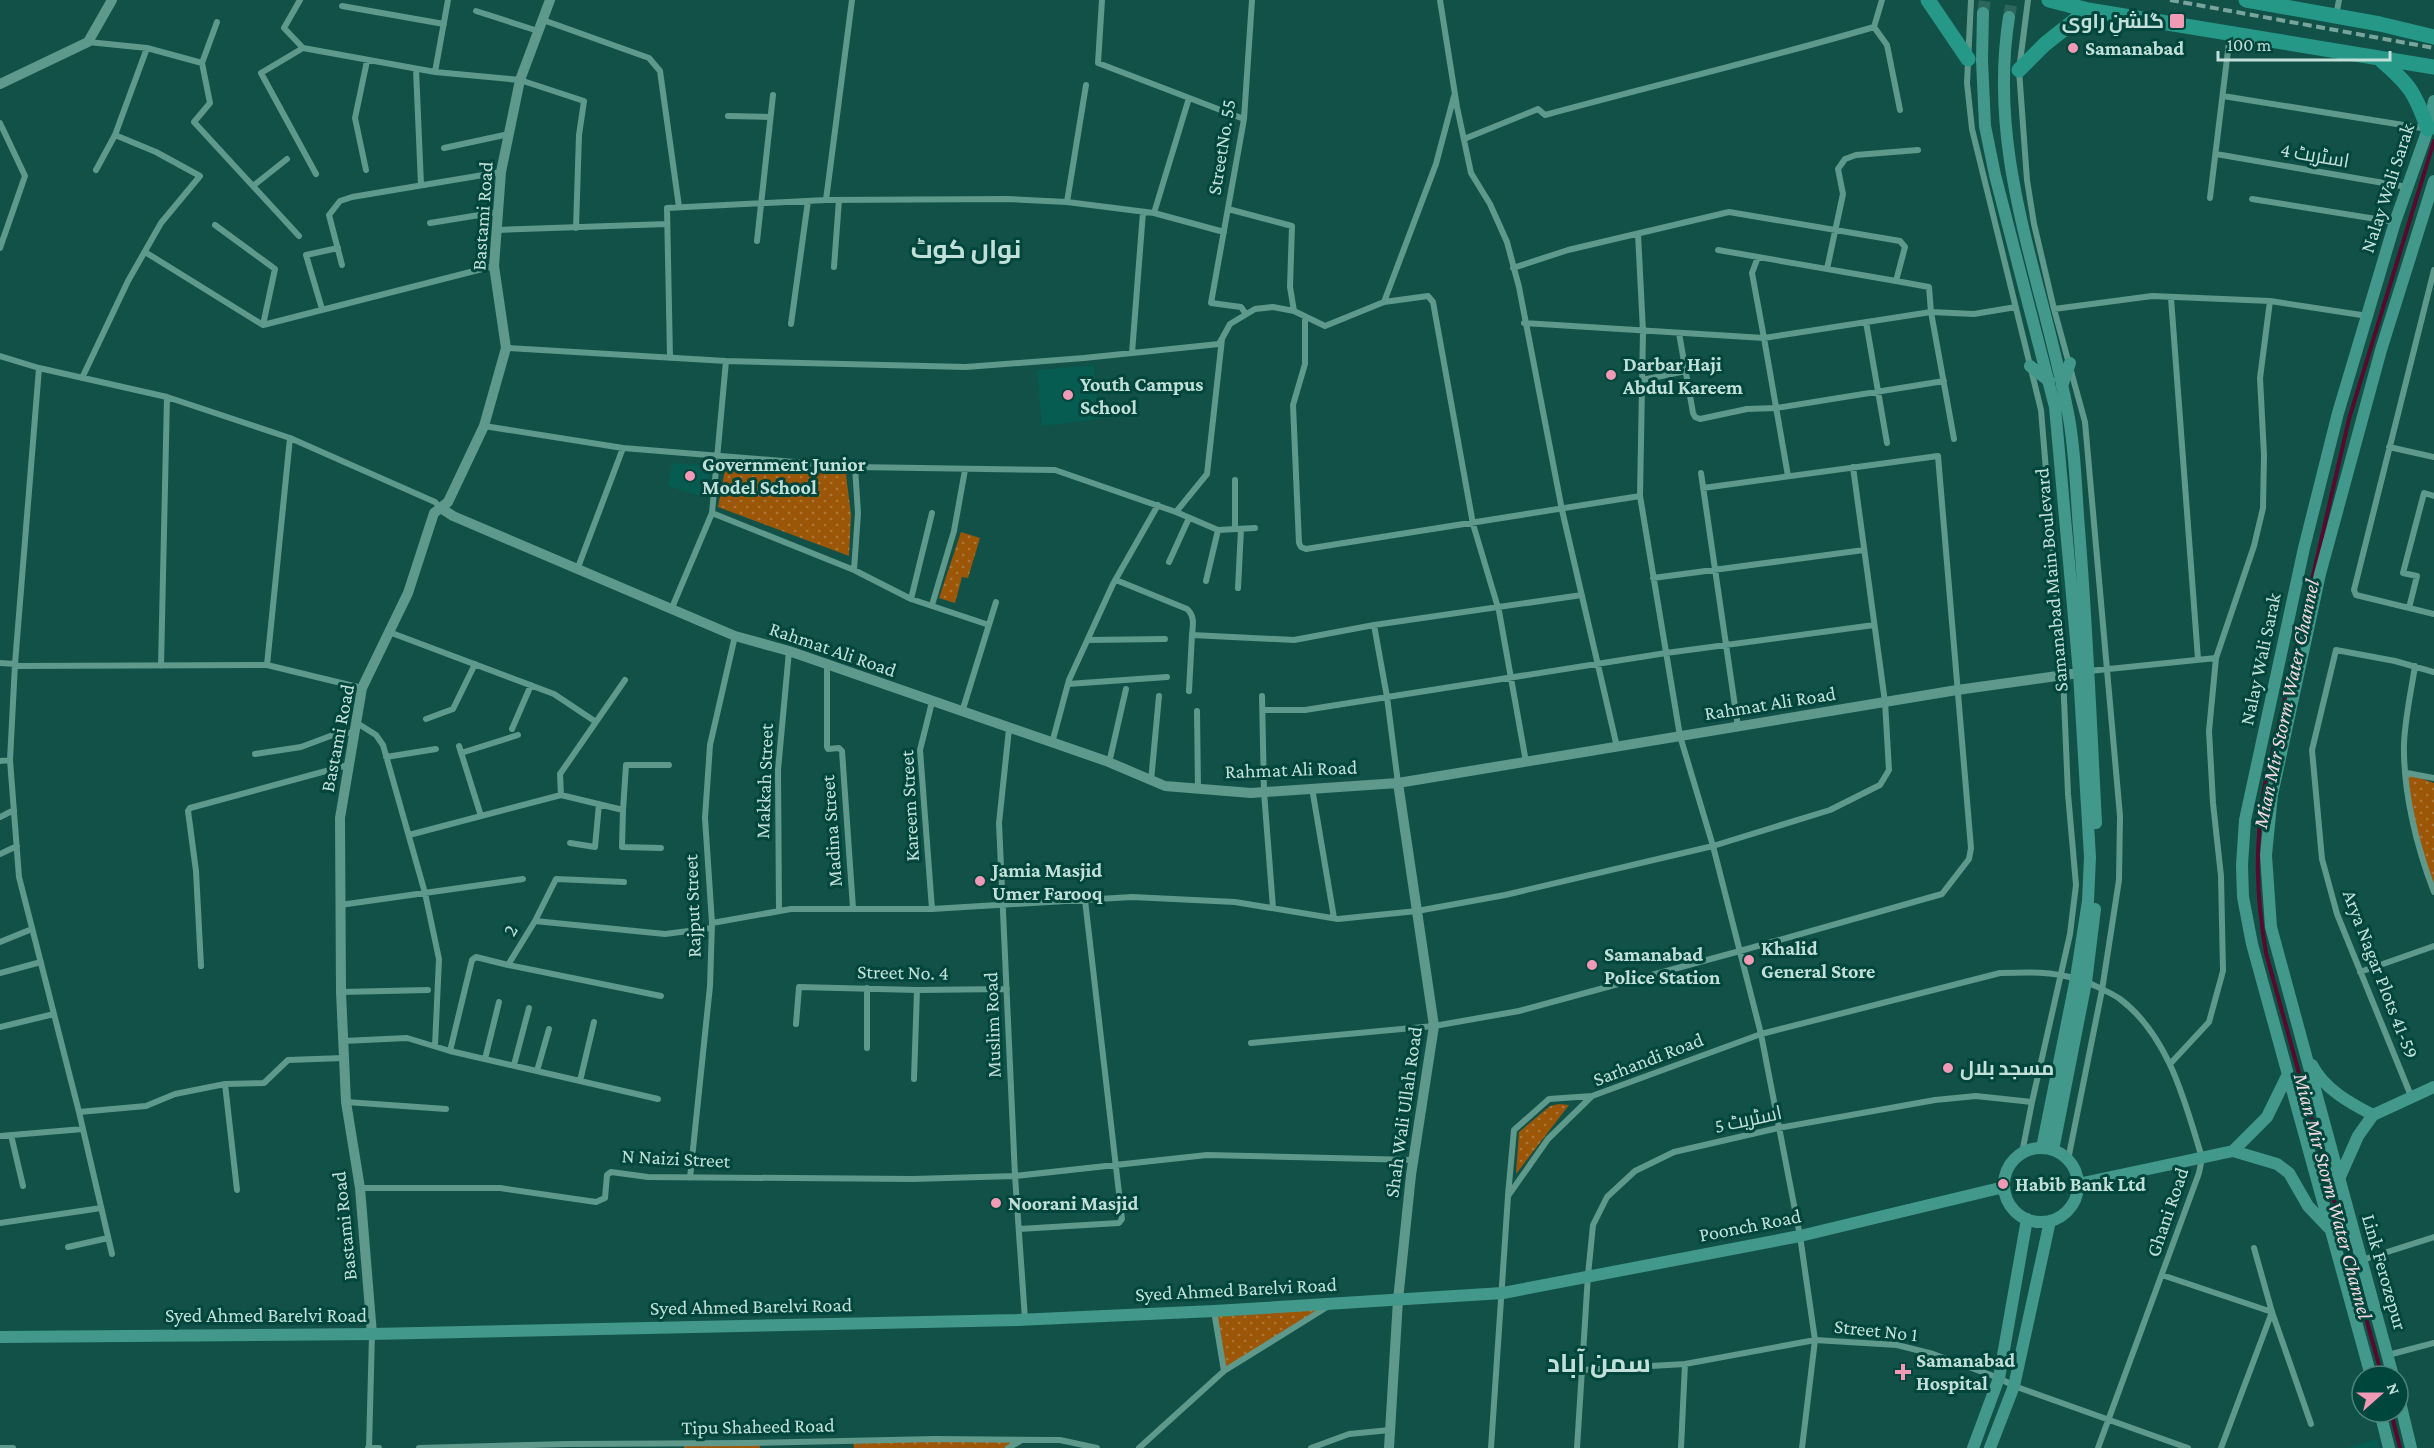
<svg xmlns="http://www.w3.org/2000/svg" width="2434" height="1448" viewBox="0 0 2434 1448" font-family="'Crimson Pro',Cairo,serif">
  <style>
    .built { fill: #065c50 }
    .park { fill: url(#park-dots) }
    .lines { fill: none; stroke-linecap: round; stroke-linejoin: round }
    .stream { stroke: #560a2d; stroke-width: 4 }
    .secondary-tunnel { stroke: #2c665d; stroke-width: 12; stroke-dasharray: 12 6; stroke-linecap: butt }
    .minor { stroke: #5e998c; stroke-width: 6 }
    .tertiary { stroke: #5e998c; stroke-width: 10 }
    .secondary { stroke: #42988a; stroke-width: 12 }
    .primary { stroke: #269887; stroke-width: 15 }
    .rail { stroke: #78a49c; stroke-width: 4; stroke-dasharray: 9 4.5; stroke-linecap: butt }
    .poi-dot { fill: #f09ab5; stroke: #00463c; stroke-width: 2 }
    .labels { text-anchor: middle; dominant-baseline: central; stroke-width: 6; stroke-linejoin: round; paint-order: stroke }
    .poi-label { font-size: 20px; font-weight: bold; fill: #c2e0d9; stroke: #00463c; text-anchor: start }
    .street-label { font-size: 20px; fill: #c2e0d9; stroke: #00463c }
    .water-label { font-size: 21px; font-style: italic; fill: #f4d8e0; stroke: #00463c }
    .district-label { font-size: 26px; font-weight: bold; fill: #c2e0d9; stroke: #00463c }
  </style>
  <defs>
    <pattern id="park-dots" width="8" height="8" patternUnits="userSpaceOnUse" patternTransform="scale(1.5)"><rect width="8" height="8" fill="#9c5607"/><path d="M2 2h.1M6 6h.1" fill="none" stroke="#ac7636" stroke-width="1.8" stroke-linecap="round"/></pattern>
  </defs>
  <rect width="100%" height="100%" fill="#115147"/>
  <path class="built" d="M1094,365L1099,419L1042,426L1037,370Z
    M672,463L711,466L707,498L668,486Z
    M2377,1439L2380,1448H2346Z"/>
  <path class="park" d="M726,465L846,474L851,515L849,556L718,507Z
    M961,532L980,538L968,578L962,577L955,603L939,598Z
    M2408,774L2434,783V894L2412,811Z
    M1559,1104L1569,1105L1516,1174L1519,1132L1550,1106Z
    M1334,1302L1224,1371L1214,1311Z
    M1022,1440L1008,1448H854L853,1441Z
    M684,1443H760V1448H684Z"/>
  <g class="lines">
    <path class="stream" d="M2382,1376L2266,953C2256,893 2255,849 2264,789L2349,419L2434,141
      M2391,1412L2400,1448"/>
    <path class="secondary-tunnel" d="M1983,13L1985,0
      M2009,17L2012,0"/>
    <path class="minor" d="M300,0L284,28L303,48L435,72L520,80L584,101L579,135L576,228
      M1102,0L1098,63L1244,119
      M1440,0L1457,107L1471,173L1490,204L1507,242L1519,287L1562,510L1617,747
      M2028,0L2019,70L2027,180L2034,224L2054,309L2085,422L2120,816L2119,880L2102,990L2068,1160
      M342,6L444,24
      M476,11L538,31
      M2336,16L2339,0
      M543,20L649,58L660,71L679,207
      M217,22L202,63L210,103L194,122L299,236
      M1874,27L1887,45L1900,110
      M88,42L147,48L202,63
      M303,48L261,73L316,174
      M416,69L421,185
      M435,72L448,0
      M2223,96L2428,129
      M728,116L770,117
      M0,123L25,176L0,248
      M1464,139L1538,109L1545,115C1655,85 1765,59 1874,27L1882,0
      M444,148L509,134
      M2216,154L2407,187
      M96,170L115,135L147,48
      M366,170L355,118L367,61
      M253,186L287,159
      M2210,198L2230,34
      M2252,199L2395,222
      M826,200L852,0
      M1067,202L1086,85
      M1228,209L1292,226L1290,287L1294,311
      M1154,213L1189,98
      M430,223L498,212
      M215,225L275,269L263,325
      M497,230L667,224
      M1638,234L1643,331L1640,496L1680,736L1713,846L1761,1034L1800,1236L1815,1340L1802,1448
      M757,241L773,95
      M145,252L263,325L494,266
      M342,265L329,215L340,201L352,197L501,172
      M834,267L839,200
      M1513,268L1568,250L1729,212L1900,241L1905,247L1896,281L1718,250
      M1827,269L1843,194L1838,169L1845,159L1856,155L1918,150
      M2434,270L2354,590L2356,595L2434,614
      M1896,281L1929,287L1931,312L1974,314L2016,307
      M2171,298L2198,659
      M1384,302L1436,164L1454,96
      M322,309L306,255L338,248
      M2054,309L2152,296L2270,301L2368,316
      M1246,314L1241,307L1211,303L1244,119L1252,0
      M1305,317V364L1293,405L1299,543L1301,547L1306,549L1640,496
      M1866,322L1887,443
      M1524,323L1764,338L1752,273L1758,257
      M791,324L808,201
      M1679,333L1693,413L1695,417L1700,419L1747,409L1776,408L1944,381
      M506,348L726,361L966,367L1084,358L1219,344L1230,324L1255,309L1273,307L1294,311L1325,326L1384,302L1428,296L1433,302L1473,524L1499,611L1526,762
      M1132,353L1143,212
      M0,356L39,368L167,397L290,438L435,502L441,508
      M670,357L667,208L826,200L1008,199L1067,202L1154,213L1224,232
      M39,368L15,664L10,760L19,877L79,1112L112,1254
      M82,378L128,281L161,223L200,176L156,152L115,135
      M1642,380L1686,371
      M484,426L623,448L855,467L858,513L854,570
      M2389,447L2434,457
      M855,467L1055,470L1176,512L1207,474L1222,339
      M1701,473L1738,727
      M1788,476L1764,338L1931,312L1954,439
      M1235,480V529
      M1176,512L1218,530L1255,528
      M712,513L854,570L911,599L989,625
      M1169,562L1189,518
      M577,570L623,448
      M1653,578L1864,550
      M1116,580L1187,609C1195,616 1193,625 1192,635L1294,640L1374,625L1582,595
      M1206,581L1218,530
      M1238,588L1241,529
      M911,599L932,513
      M932,605L954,531L965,470
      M2409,608L2417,576L2403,573L2424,493L2434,496
      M671,610L712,513L726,361
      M1374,625L1387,697L1398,783
      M389,632L554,694L596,722
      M1088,640L1165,639
      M2216,658L2254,546L2263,508L2264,455L2260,378L2270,301
      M0,663L15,664
      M267,665L290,438
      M827,665V747L828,749L839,748L842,751L853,908
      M15,666L267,665L362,688
      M161,666L167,397
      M2415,666C2411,692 2405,718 2404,744C2403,792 2417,848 2434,892
      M2089,671L2216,658L2209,731L2213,803L2221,876L2223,971L2209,1022L2170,1064
      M1068,684L1167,677
      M1189,691L1192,635
      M1262,696L1264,792L1273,908
      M1263,710H1305L1666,653L1874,625
      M1197,711L1198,789
      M962,712L996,602
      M426,719L453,709L475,664
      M357,723L376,735L383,745L425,893L439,959L435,1046
      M512,729L531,685
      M1009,729L999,823L1015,1176L1025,1319
      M1052,743L1069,680L1113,584L1158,505
      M459,746L481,816
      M461,753L518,735
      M255,754L301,747L333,735L356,732
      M386,757L436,749
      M0,761L10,760
      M1109,763L1126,689
      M2407,773L2434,778
      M1151,781L1159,696
      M1312,788L1334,918
      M561,795L560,774L625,680
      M623,810L626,765H669
      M0,817L14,810
      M409,835L561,795L623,810L622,847L661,848
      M570,843L595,847L599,804
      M0,854L17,846
      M340,905L523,879
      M932,909L920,750L932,702
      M779,911L778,770L789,651
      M535,921L556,879L624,882
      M712,923L791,909H932L1132,897L1235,902L1338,919L1417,911L1505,895L1713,846L1830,810L1880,785L1889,770L1885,702L1853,467
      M0,942L32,929
      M508,965L661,996
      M201,966L196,871L188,811L190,808L348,765
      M2360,972L2434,946
      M0,973L41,962
      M2087,982C2097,987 2110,992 2120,999C2169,1036 2185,1102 2202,1158L2199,1173L2098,1448
      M867,988V1048
      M341,992L428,990
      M796,1024L799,987L917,990L1007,989
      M0,1027L54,1014
      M343,1041L407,1038L450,1051L658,1099
      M1251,1043L1434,1026L1519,1011L1740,951L1942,894L1969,859L1971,848L1938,456L1703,488
      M450,1051L472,960L476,957L508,965L535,921L665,934L712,928
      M485,1059L499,1002
      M514,1065L529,1008
      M537,1071L549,1029
      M914,1079L917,990
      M580,1081L594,1022
      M225,1084L237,1190
      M2411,1096L2337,914L2322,859L2312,750L2336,650L2395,661L2434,672
      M346,1102L446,1109
      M79,1112L146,1106L175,1094L225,1084L264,1083L288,1060L344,1058
      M11,1135L23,1186
      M0,1136L83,1129
      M2022,1153L2032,1102
      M690,1178L710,986L712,923L705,818L710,745L735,636
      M360,1188H500L596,1202L605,1198L607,1175L611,1172L648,1177L913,1179L1015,1176L1207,1155L1414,1160
      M1508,1195L1514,1130L1549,1099L1592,1096
      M0,1223L101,1208
      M1019,1229L1119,1223L1122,1219L1085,900
      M68,1247L108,1238
      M2254,1248L2272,1312L2311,1424
      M2362,1260L2434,1237
      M2162,1275L2272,1312L2221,1448
      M1214,1311L1224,1371
      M2388,1355L2434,1343
      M1582,1370L1685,1364L1815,1340L1897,1345L1933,1354L1999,1378L2014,1386L2188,1448
      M0,1448H13
      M368,1448H379
      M369,1448L372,1334
      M419,1448L568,1444L748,1443L935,1439L1060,1440L1097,1448
      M1008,1448L1022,1440
      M1139,1448L1224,1371L1327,1307
      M1311,1448L1349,1434L1390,1430
      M1491,1448L1508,1196L1548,1139L1592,1096L1761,1034L2000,973C2027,972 2052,971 2077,979
      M1577,1448L1588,1275L1593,1225L1607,1197L1635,1171L1674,1152L1778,1128L1935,1100L1976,1096L2032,1102L2070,934L2076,885L2068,794L2063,675L2041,410L1972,129L1967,83L1971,0
      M1681,1448L1685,1364"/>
    <path class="tertiary" d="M0,84L88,42L112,0
      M441,508L453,516L735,636L789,651L1106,761L1165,786L1251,793L1398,783L1957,690L2079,673
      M372,1334L360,1188L346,1102L341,992L340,818L362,688L408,593L434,513L448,502L484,426L506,348L494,266L501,172L520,80L550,0
      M1389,1448L1398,1300L1411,1175L1434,1026L1398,783"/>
    <path class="secondary" d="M1983,13L1982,60L1985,126L1995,175L2055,407L2079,673L2090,857L2088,901L2076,978L2042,1148
      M2009,17C1987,155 2041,275 2067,408C2075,444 2076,492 2079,529C2087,627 2091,725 2096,823
      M2030,366L2049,381
      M2062,386L2070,363
      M2312,1065C2324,1089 2350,1103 2373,1115
      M2004 1185a37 37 0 1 1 74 0a37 37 0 1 1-74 0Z
      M2053,1150L2086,982L2095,909
      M2233,1151L2267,1117L2288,1074
      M2339,1179L2358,1136L2373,1115L2434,1087
      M2078,1184L2233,1151L2277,1164L2289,1173L2308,1206L2329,1228
      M0,1337L372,1334L1017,1320L1214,1311L1503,1293L1800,1236L2004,1187
      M2371,1376L2252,944L2243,897L2242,865L2245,820L2304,548L2338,413L2395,222L2428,129L2434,101
      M2393,1376L2271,927L2266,855L2272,795L2320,574L2381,350L2434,181
      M2398,1394L2411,1448
      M2380,1412L2389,1448
      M1973,1448L1999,1378L2027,1219
      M1990,1448L2014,1386L2050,1221"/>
    <path class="primary" d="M1928,0L1968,59
      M2049,0L2088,10L2434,67
      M2246,0L2380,24L2434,37
      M2381,60C2410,85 2415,93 2428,129
      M2019,70L2045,44L2088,10"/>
    <path class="rail" d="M2170,0L2434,48"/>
  </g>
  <g class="poi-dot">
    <rect x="2169" y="13" width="16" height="16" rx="3"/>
    <circle cx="2073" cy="48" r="6"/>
    <circle cx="1611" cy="375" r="6"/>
    <circle cx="1068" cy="395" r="6"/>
    <circle cx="690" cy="476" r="6"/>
    <circle cx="980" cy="881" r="6"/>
    <circle cx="1749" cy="960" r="6"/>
    <circle cx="1592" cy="965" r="6"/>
    <circle cx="1948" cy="1068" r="6"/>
    <circle cx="2003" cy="1184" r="6"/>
    <circle cx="996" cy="1203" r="6"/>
    <path d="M1900 1363h6v6h6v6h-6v6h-6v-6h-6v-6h6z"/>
  </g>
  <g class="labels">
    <g class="poi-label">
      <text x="2164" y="21" text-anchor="end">گلشنِ راوی</text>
      <text x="2085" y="48">Samanabad</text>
      <text x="1623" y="364">Darbar Haji<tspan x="1623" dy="23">Abdul Kareem</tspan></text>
      <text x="1080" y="384">Youth Campus<tspan x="1080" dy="23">School</tspan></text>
      <text x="702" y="464">Government Junior<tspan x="702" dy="23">Model School</tspan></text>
      <text x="992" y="870">Jamia Masjid<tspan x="992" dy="23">Umer Farooq</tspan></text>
      <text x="1761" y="948">Khalid<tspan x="1761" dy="23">General Store</tspan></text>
      <text x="1604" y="954">Samanabad<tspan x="1604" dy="23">Police Station</tspan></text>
      <text x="1960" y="1068">مسجد بلال</text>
      <text x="2015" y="1184">Habib Bank Ltd</text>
      <text x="1008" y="1203">Noorani Masjid</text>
      <text x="1916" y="1360">Samanabad<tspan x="1916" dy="23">Hospital</tspan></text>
    </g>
    <g class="street-label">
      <text transform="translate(1221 147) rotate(-81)">StreetNo. 55</text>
      <text transform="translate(2315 155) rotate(10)">اسٹریٹ 4</text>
      <text transform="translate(2387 188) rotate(-72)">Nalay Wali Sarak</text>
      <text transform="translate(482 216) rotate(-86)">Bastami Road</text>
      <text transform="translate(2051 580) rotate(-95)">Samanabad Main Boulevard</text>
      <text transform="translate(833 649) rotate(19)">Rahmat Ali Road</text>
      <text transform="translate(2260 659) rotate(-78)">Nalay Wali Sarak</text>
      <text transform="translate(1770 703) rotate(-9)">Rahmat Ali Road</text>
      <text transform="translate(337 738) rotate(-79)">Bastami Road</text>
      <text transform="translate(1291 769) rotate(-2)">Rahmat Ali Road</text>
      <text transform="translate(764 781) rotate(-88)">Makkah Street</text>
      <text transform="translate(909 806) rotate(-93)">Kareem Street</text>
      <text transform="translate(831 831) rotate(-94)">Madina Street</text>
      <text transform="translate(692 906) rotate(-92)">Rajput Street</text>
      <text transform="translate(510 930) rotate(-59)">2</text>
      <text transform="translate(903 972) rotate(1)">Street No. 4</text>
      <text transform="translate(2381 974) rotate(69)">Arya Nagar Plots 41-59</text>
      <text transform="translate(992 1025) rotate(-92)">Muslim Road</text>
      <text transform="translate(1648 1059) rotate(-21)">Sarhandi Road</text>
      <text transform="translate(1403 1112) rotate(-82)">Shah Wali Ullah Road</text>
      <text transform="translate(1748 1119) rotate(-12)">اسٹریٹ 5</text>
      <text transform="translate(676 1158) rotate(3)">N Naizi Street</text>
      <text transform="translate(2167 1212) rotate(-71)">Ghani Road</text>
      <text transform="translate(1750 1225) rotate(-11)">Poonch Road</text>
      <text transform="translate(344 1226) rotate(-96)">Bastami Road</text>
      <text transform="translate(2385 1272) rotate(74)">Link Ferozepur</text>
      <text transform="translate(1236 1289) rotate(-3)">Syed Ahmed Barelvi Road</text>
      <text transform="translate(751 1306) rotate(-1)">Syed Ahmed Barelvi Road</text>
      <text x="266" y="1315">Syed Ahmed Barelvi Road</text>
      <text transform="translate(1876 1330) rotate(6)">Street No 1</text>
      <text transform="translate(758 1426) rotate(-1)">Tipu Shaheed Road</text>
    </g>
    <g class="water-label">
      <text transform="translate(2286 704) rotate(-78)">Mian Mir Storm Water Channel</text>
      <text transform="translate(2333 1196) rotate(75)">Mian Mir Storm Water Channel</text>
    </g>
    <g class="district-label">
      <text x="966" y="249">نواں کوٹ</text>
      <text x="1599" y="1363">سمن آباد</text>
    </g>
  </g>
  <g transform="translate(2380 1394) rotate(69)"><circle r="28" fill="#00463c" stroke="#4e847b" stroke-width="1.5"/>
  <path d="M0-4.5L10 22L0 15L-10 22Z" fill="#f09ab5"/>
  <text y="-9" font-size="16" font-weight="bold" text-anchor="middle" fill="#c2e0d9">N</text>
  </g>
  <path d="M2218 51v9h172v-9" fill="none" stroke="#c2e0d9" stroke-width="3"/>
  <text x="2227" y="51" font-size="18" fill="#c2e0d9" stroke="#00463c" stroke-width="4.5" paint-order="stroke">100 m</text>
</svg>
